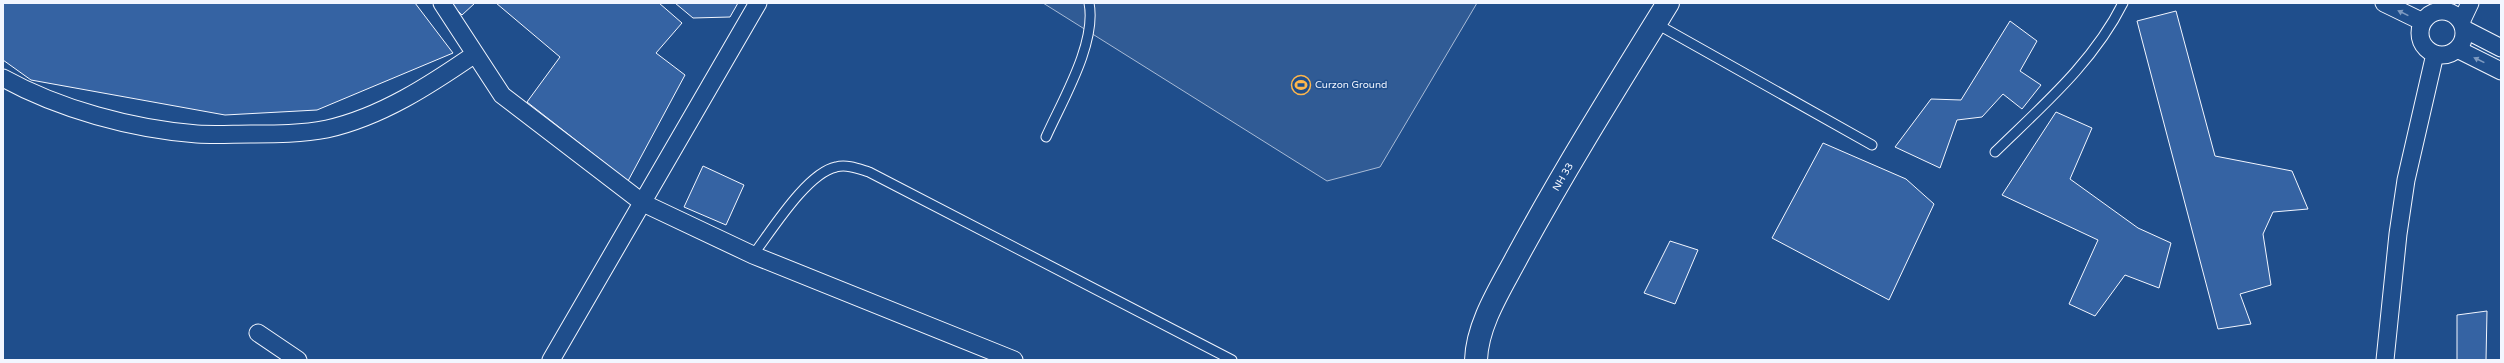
<svg xmlns="http://www.w3.org/2000/svg" width="2504" height="363" viewBox="0 0 2504 363" font-family="'Varela Round',sans-serif">
  <style>
    .green { fill: #305b95; stroke: #a8bbd7 }
    .building { fill: #3563a3; stroke: #f2f6ff }
    .lines { fill: none; stroke-linecap: round; stroke-linejoin: round }
    .service-casing { stroke: #f2f6ff; stroke-width: 11 }
    .minor-casing { stroke: #f2f6ff; stroke-width: 19 }
    .secondary-casing { stroke: #f2f6ff; stroke-width: 24 }
    .service { stroke: #1f4e8c; stroke-width: 9 }
    .minor { stroke: #1f4e8c; stroke-width: 17 }
    .secondary { stroke: #1f4e8c; stroke-width: 22 }
    .oneway { fill: #7e9ac0 }
    .labels { text-anchor: middle; dominant-baseline: central; stroke-width: 3; stroke-linejoin: round; paint-order: stroke }
    .poi-label { font-size: 10px; fill: #f2f6ff; stroke: #1f4e8c; text-anchor: start }
    .street-label { font-size: 10px; fill: #f2f6ff; stroke: #1f4e8c }
  </style>
  <rect width="100%" height="100%" fill="#1f4e8c"/>
  <path class="green" d="M1043,3H1477L1380,167L1327,181Z"/>
  <path class="building" d="M3,3H415L453,53L317,110L225,115L31,80L3,60Z
    M450,3H475L462,15Z
    M496,3H659L682,23L656,53L685,75L628,181L527,102L560,57Z
    M675,3H738L730,17L693,18Z
    M2176,11L2215,156L2292,171L2308,209L2273,212L2263,234L2271,285L2240,294L2251,324L2218,329L2137,21Z
    M2010,21L2037,41L2020,71L2041,85L2022,109L2003,94L1982,117L1957,120L1940,168L1895,147L1931,99L1961,100Z
    M2056,112L2092,128L2070,179L2138,228L2171,243L2159,288L2125,275L2095,316L2069,304L2098,240L2002,195Z
    M1823,143L1906,179L1934,204L1889,300L1772,238Z
    M703,166L744,185L726,225L684,207Z
    M1670,241L1698,250L1675,304L1644,293Z
    M2487,311L2486,360H2457V315Z"/>
  <g class="lines">
    <defs>
      <path id="service" d="M1655,23L1872,145
        M1046,137C1062,101 1097,43 1089,3
        M1995,152C2042,106 2093,63 2123,3
        M753,255C772,230 807,173 836,167C847,164 859,169 869,172L1232,360"/>
      <path id="minor" d="M442,3L502,95L643,203L753,255L1014,360
        M2384,3L2423,22
        M2420 33a22 22 0 1 1 44 0a22 22 0 1 1-44 0Z
        M2461,22L2470,3
        M2464,29L2501,48
        M2457,49L2501,71
        M3,78C59,109 132,129 197,134C215,135 233,134 251,134C276,134 302,134 327,129C381,117 430,85 475,54
        M258,333L298,360
        M551,360L758,3
        M2385,360L2398,234L2406,180L2435,54"/>
      <path id="secondary" d="M1476,360C1477,325 1500,289 1516,259C1563,172 1616,87 1668,3"/>
    </defs>
    <use href="#service" class="service-casing"/>
    <use href="#minor" class="minor-casing"/>
    <use href="#secondary" class="secondary-casing"/>
    <use href="#service" class="service"/>
    <use href="#minor" class="minor"/>
    <use href="#secondary" class="secondary"/>
  </g>
  <defs><path id="oneway-solid" d="M-6-.8H1V-3.2L6.5 0L1 3.2V.8H-6Z"/></defs>
  <g class="oneway">
    <use href="#oneway-solid" transform="translate(2403 13) rotate(-154)"/>
    <use href="#oneway-solid" transform="translate(2479 60) rotate(-154)"/>
  </g>
  <defs>
    <symbol id="stadium-ring" viewBox="-11 -11 22 22"><circle r="9.5" fill="#1f4e8c" stroke="#ffb74d" stroke-width="1.5"/><path d="M0-5a6.5 5 0 1 0 0 10a6.5 5 0 1 0 0-10ZM-3.5-1.8h7v3.6h-7Z" fill="#ffb74d"/></symbol>
  </defs>
  <g fill-rule="evenodd">
    <use href="#stadium-ring" x="1290" y="74" width="22" height="22"/>
  </g>
  <g class="labels">
    <g class="poi-label">
      <text x="1315" y="85">Curzon Ground</text>
    </g>
    <g class="street-label">
      <text transform="translate(1563 177) rotate(-60)">NH 33</text>
    </g>
  </g>
  <rect width="2504" height="363" fill="none" stroke="#f2f6ff" stroke-width="8"/>
</svg>
